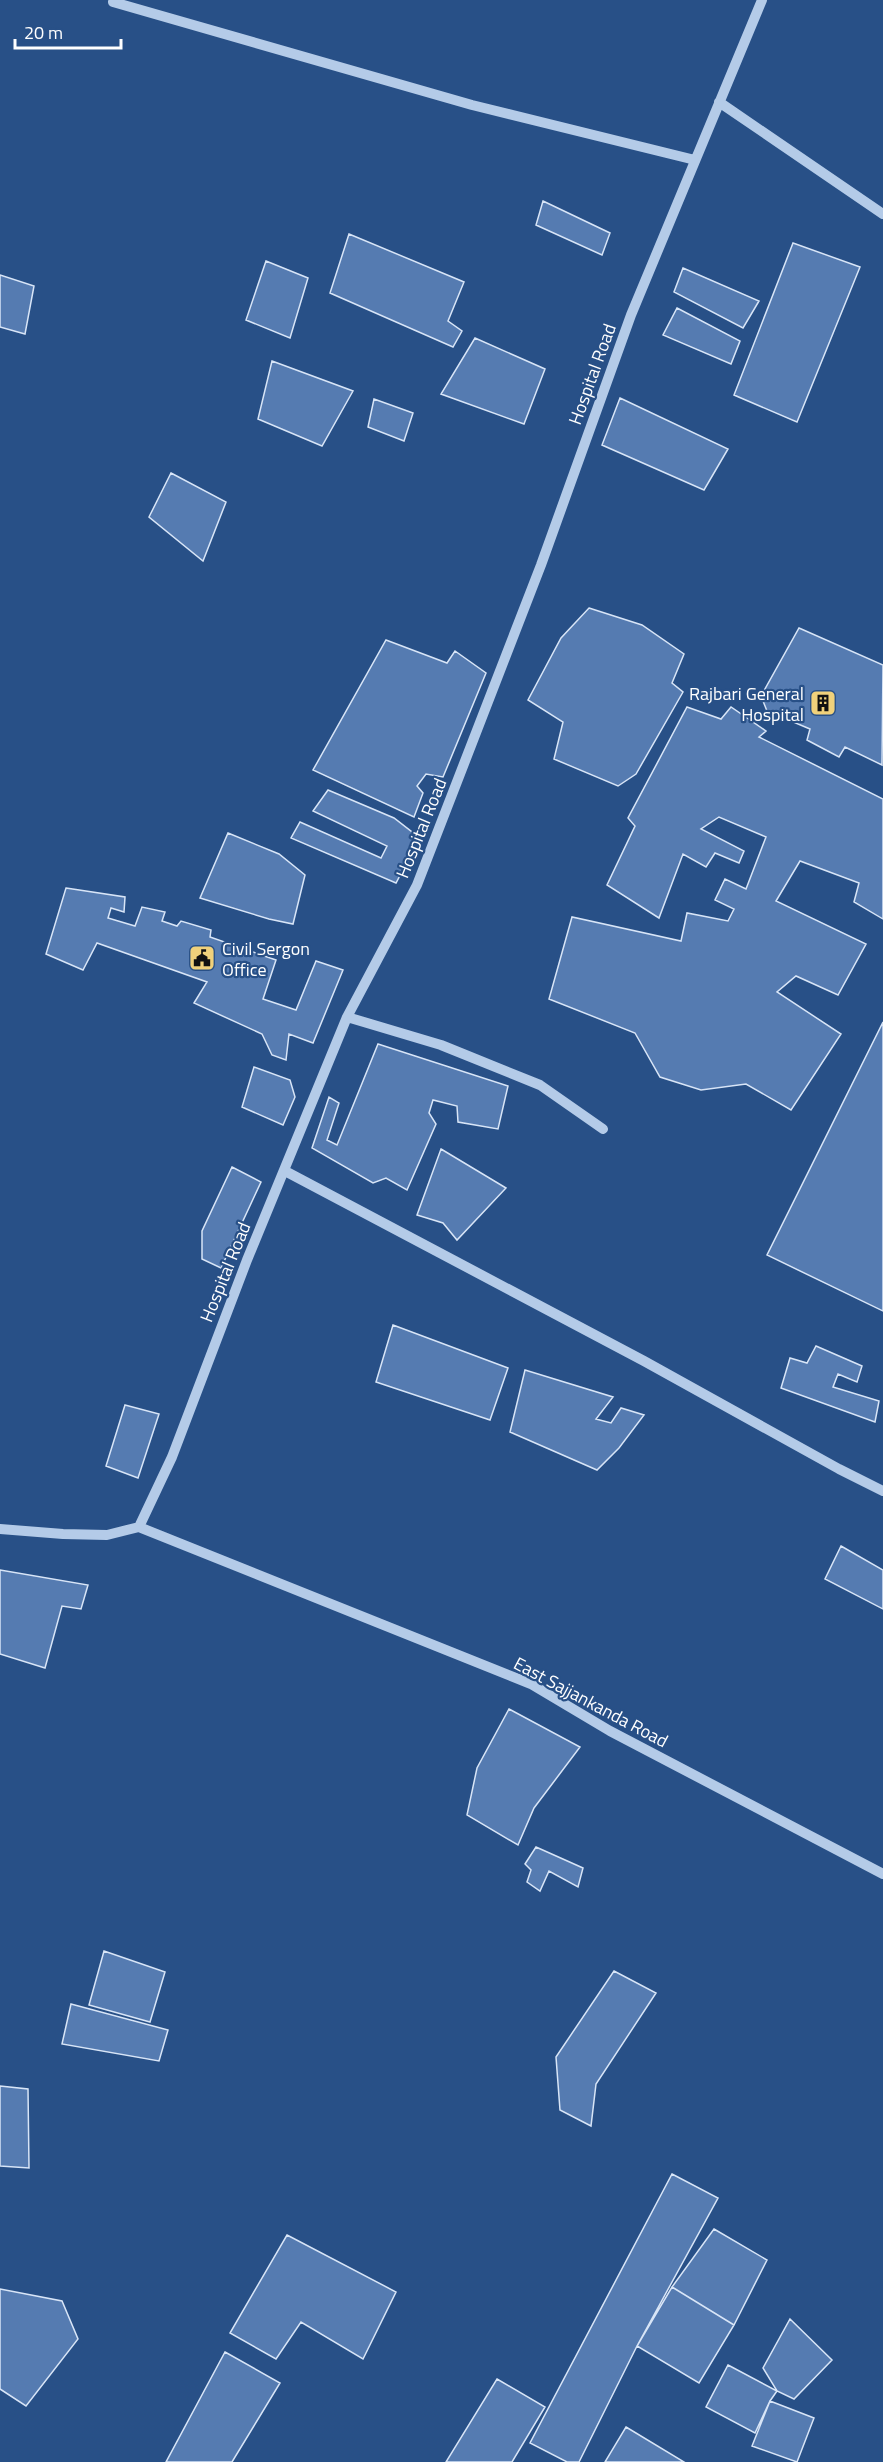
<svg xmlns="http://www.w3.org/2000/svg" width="883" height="2462" viewBox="0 0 883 2462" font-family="'Titillium Web',sans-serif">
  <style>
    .building { fill: #557bb1; stroke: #d8e5f7; stroke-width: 1.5 }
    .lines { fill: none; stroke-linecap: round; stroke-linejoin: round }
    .minor { stroke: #b4cbe8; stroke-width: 10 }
    .labels { text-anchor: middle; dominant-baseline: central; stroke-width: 4.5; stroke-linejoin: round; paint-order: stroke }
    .street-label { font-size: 18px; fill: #fff; stroke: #285087 }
    .poi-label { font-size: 18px; fill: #fff; stroke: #285087; text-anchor: end }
  </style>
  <rect width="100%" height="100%" fill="#285087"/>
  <path class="building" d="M543,201L610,233L602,255L536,225Z
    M349,234L464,282L448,321L462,331L453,347L330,293Z
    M793,243L860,267L797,422L734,395Z
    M266,261L308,278L290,338L246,320Z
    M683,268L759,301L743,328L674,292Z
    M0,275L34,286L25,334L0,327Z
    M677,308L740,341L731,364L663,335Z
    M475,338L545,369L524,424L441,394Z
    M272,361L353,391L322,446L258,419Z
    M620,398L728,449L704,490L602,445Z
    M374,399L413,413L404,441L368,427Z
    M171,473L226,502L203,561L149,517Z
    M589,608L642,625L684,654L672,683L683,692L636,774L618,786L554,759L563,722L528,700L561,638Z
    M799,628L883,665L882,765L845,747L839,757L807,740L810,729L767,711L761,696Z
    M386,640L447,663L455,651L486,673L443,777L426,774L417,786L423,793L414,817L313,770Z
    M687,707L721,719L731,707L766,731L759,737L883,799V919L854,902L859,883L800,861L776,901L866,944L838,995L796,976L777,992L841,1034L791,1110L746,1084L701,1090L660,1077L635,1033L549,999L572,917L681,941L687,913L728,921L734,909L715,900L725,879L746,889L766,837L719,817L701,829L744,851L739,863L715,853L706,867L683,854L659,918L607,885L635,826L628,818Z
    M328,790L394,818L412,832L413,851L396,883L291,838L300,822L381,858L387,846L313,811Z
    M228,833L279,854L305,875L293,924L269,919L200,898Z
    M66,888L125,897L124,912L111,908L108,918L135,926L142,907L165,912L162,921L177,926L181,921L211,930L210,937L276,960L263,999L296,1010L316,961L343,970L313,1043L289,1034L286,1060L272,1055L262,1034L194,1003L207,982L97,943L83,970L46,954Z
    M883,1022V1311L767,1255Z
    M378,1044L508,1086L498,1129L458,1122L457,1106L433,1100L429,1113L436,1124L407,1190L386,1178L373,1183L312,1148L329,1097L339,1103L327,1140L337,1145Z
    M254,1067L290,1080L295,1097L283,1125L242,1107Z
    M441,1149L506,1188L457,1240L443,1223L417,1215Z
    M232,1167L261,1182L221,1268L202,1259V1231Z
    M393,1325L508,1368L490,1420L376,1382Z
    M816,1346L862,1366L857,1382L838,1374L833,1387L879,1401L875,1422L781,1388L790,1358L807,1363Z
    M525,1370L613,1397L596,1419L611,1423L621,1408L644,1415L619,1448L597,1470L510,1432Z
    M125,1405L159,1414L138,1478L106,1466Z
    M841,1546L883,1570V1609L825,1579Z
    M0,1570L88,1585L81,1609L62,1606L45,1668L0,1654Z
    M509,1709L580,1747L534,1808L518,1845L467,1815L477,1768Z
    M536,1847L583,1868L578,1887L549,1871L540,1891L527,1882L531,1870L525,1864Z
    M104,1951L165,1972L150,2022L89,2005Z
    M614,1971L656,1993L596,2084L591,2126L560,2110L556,2057Z
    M71,2004L168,2030L159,2061L62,2044Z
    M0,2086L28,2089L29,2168L0,2166Z
    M672,2174L718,2198L637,2346L579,2462H567L530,2443Z
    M714,2229L767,2260L734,2325L672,2287Z
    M287,2235L396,2292L363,2359L301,2322L276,2359L230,2333Z
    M672,2287L734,2325L699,2383L637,2346Z
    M0,2289L62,2301L78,2339L26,2406L0,2389Z
    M790,2319L832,2360L794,2399L777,2391L763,2368Z
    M225,2352L280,2383L232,2462H166Z
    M728,2365L777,2391L770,2401L755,2433L706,2407Z
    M497,2379L545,2407L512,2462H446Z
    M770,2401L814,2418L797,2462L752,2446Z
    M626,2427L684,2462H605Z"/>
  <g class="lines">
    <path class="minor" d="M113,2L472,105L695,160
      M719,102L883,214
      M347,1017L441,1045L540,1085L603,1129
      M285,1171L644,1361L839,1469L883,1491
      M139,1527L531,1684L610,1731L883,1874
      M0,1529L63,1534L107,1535L139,1527L172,1457L247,1260L347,1017L417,885L541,565L631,315L762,0"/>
  </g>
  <defs>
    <symbol id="building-square" viewBox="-11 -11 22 22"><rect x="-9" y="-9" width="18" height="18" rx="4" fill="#f0d17b" stroke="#285087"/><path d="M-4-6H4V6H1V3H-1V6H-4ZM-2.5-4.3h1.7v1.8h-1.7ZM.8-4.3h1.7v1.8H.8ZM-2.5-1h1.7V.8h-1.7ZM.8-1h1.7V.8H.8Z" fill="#111"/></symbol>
    <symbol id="civic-square" viewBox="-11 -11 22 22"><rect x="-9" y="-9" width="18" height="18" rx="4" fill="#f0d17b" stroke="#285087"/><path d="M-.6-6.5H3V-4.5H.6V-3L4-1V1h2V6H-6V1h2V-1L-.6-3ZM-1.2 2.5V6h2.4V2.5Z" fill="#111"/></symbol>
  </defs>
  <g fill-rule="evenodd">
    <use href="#building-square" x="808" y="688" width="30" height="30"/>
    <use href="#civic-square" x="187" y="943" width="30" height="30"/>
  </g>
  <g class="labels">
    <g class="street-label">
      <text transform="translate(592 374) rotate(-70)">Hospital Road</text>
      <text transform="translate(421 828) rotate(-68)">Hospital Road</text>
      <text transform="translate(225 1272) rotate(-68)">Hospital Road</text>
      <text transform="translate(591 1702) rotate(28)">East Sajjankanda Road</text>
    </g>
    <g class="poi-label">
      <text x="804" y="693">Rajbari General<tspan x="804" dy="21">Hospital</tspan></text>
      <text x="222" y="948" text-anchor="start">Civil Sergon<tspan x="222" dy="21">Office</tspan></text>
    </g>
  </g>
  <path d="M15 39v9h106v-9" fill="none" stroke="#ffffff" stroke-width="3"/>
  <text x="24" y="39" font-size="18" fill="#ffffff" stroke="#285087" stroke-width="4.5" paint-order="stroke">20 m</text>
</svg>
